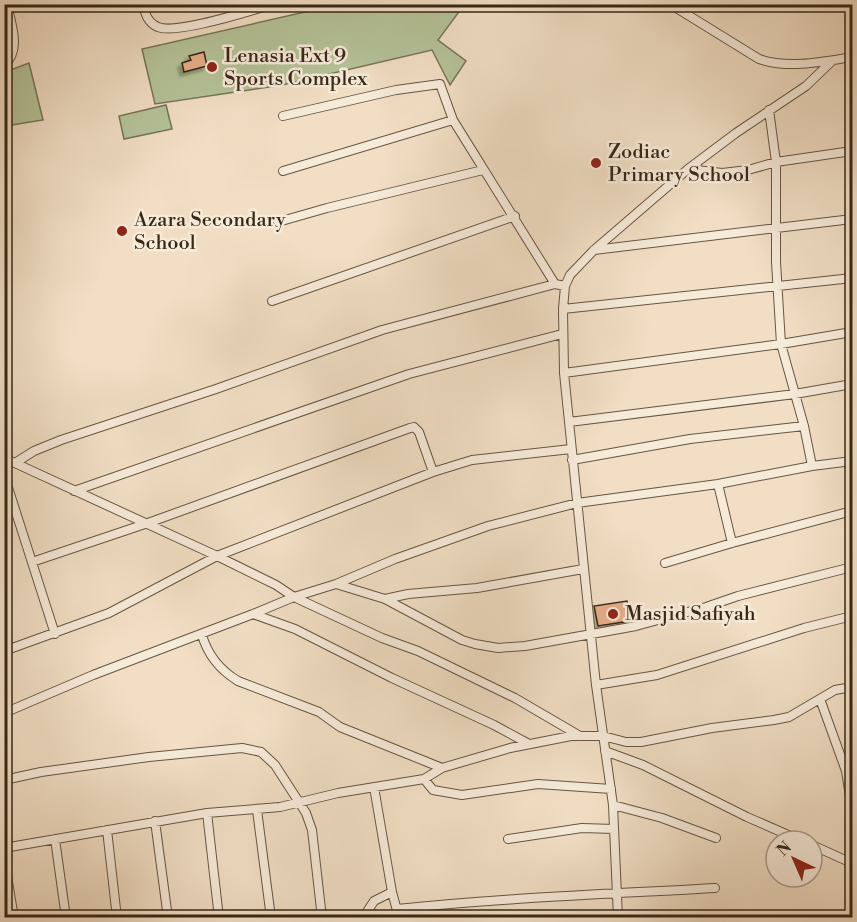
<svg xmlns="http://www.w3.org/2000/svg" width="857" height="922" viewBox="0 0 857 922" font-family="'Libre Bodoni',serif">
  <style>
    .green { fill: #b5c298; stroke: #767557; stroke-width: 1.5 }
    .building { fill: #e4ad88; stroke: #372816; stroke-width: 1.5; filter: url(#shadow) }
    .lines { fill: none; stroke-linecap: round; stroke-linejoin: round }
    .minor-casing { stroke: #665642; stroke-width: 10 }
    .minor { stroke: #f6ead9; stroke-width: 8 }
    .poi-dot { fill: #8f2418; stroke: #f6ead9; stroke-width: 2 }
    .labels { text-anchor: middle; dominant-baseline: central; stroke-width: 5; stroke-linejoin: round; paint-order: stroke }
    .poi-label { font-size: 20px; fill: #372816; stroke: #f6ead9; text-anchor: start }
  </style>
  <defs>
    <filter id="shadow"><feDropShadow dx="-4" dy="4" stdDeviation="1.5" flood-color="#0004"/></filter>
  </defs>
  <rect width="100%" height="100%" fill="#f1dec4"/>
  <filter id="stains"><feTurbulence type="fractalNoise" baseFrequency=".00333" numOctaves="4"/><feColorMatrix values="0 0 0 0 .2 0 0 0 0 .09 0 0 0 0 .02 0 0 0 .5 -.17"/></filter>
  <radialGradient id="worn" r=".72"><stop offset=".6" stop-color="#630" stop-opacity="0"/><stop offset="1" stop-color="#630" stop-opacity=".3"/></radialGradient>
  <path class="green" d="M336,5H464L438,40L466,61L450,85L432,50L282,85L155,104L142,49Z
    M29,63L43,120L5,126V72Z
    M166,105L172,129L124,139L119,116Z"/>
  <path class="building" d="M204,52L207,66L184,72L182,63L191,60L189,56Z
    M627,601L630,621L598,626L594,606Z"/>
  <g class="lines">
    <defs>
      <path id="minor" d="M143,4C145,14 148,23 158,27C176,35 252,10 274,4
        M670,4L759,59C788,69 822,62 852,57
        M4,66C22,49 11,25 7,4
        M769,110L776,162V262L781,344L804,426L812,466
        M283,116L396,90L440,84L453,120L555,284
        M688,169L722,173L748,170L776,162L852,151
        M283,171L453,120
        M278,222L327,208L483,170
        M594,250L852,219
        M272,301L515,216
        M563,309L852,278
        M564,373L781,344L852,332
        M569,422L795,394L852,384
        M4,458L217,556L276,585L294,597L382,638L418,651L515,698L580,736
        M572,460L690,439L804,426
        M852,461V476
        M15,463L34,451L61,440L216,389L382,330L555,284L565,286
        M4,475L55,634
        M718,484L732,543
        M74,491L409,374L562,334
        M32,562L148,523L410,428L414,427L419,432L433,472
        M665,563L732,543L852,511
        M336,584L385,599L462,640L475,644L498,648L525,646L636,626L706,607L738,596L852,567
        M385,599L408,594L477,588L583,569
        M253,614L294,597L336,584L395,559L488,526L577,503L718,484L812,466L852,461
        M202,635C208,656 220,670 238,681L319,712L340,727L442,768
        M4,651L109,613L217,556L433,472L472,460L571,449
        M596,685L657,675L804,628L852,616
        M820,699L846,771L852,809
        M4,713L93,675L253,614L295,629L392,678L494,725L529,744
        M605,751L643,765L747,817L802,841
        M424,779L433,790L462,795L538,784L611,789
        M4,780L41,772L149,757L242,748L261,752L275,765L306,813L312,830L322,918
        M374,787L392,892L399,918
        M613,805L662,818L716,838
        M257,810L271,918
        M207,813L219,918
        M155,821L168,918
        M107,830L117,918
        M55,839L66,918
        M508,839L582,828L614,829
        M812,845L845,860L852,859
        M4,848L207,813L280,807L338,793L424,779L442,768L510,748L571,736H603L626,742H641L712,728L774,720L789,717L835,690L852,687
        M4,858L14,918
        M397,909C502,898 609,894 715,888
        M363,918L374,901L392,892
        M618,918L613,805L596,685L564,373L563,309L565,286L570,275L594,250L688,169L736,133L806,86L832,61"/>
    </defs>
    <use href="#minor" class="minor-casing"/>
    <use href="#minor" class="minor"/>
  </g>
  <g class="poi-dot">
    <circle cx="212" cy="67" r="6"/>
    <circle cx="596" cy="163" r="6"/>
    <circle cx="122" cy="231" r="6"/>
    <circle cx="613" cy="614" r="6"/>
  </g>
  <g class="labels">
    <g class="poi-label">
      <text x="224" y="56">Lenasia Ext 9<tspan x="224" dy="23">Sports Complex</tspan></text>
      <text x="608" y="152">Zodiac<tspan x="608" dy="23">Primary School</tspan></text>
      <text x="134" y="220">Azara Secondary<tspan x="134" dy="23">School</tspan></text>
      <text x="625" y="614">Masjid Safiyah</text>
    </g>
  </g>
  <rect width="857" height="922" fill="none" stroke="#f1dec4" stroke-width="24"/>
  <rect x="6" y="6" width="845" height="910" fill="none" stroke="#372816" stroke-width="3"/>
  <rect x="12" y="12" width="833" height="898" fill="none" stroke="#372816" stroke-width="1.5"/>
  <g transform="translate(794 859) rotate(316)"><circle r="28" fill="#f6ead9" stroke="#aa9c8b" stroke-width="1.5"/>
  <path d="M0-4.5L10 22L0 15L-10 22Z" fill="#8f2418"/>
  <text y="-9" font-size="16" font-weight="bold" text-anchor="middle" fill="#372816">N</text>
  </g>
  <rect width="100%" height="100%" filter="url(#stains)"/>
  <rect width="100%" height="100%" fill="url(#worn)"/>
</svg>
